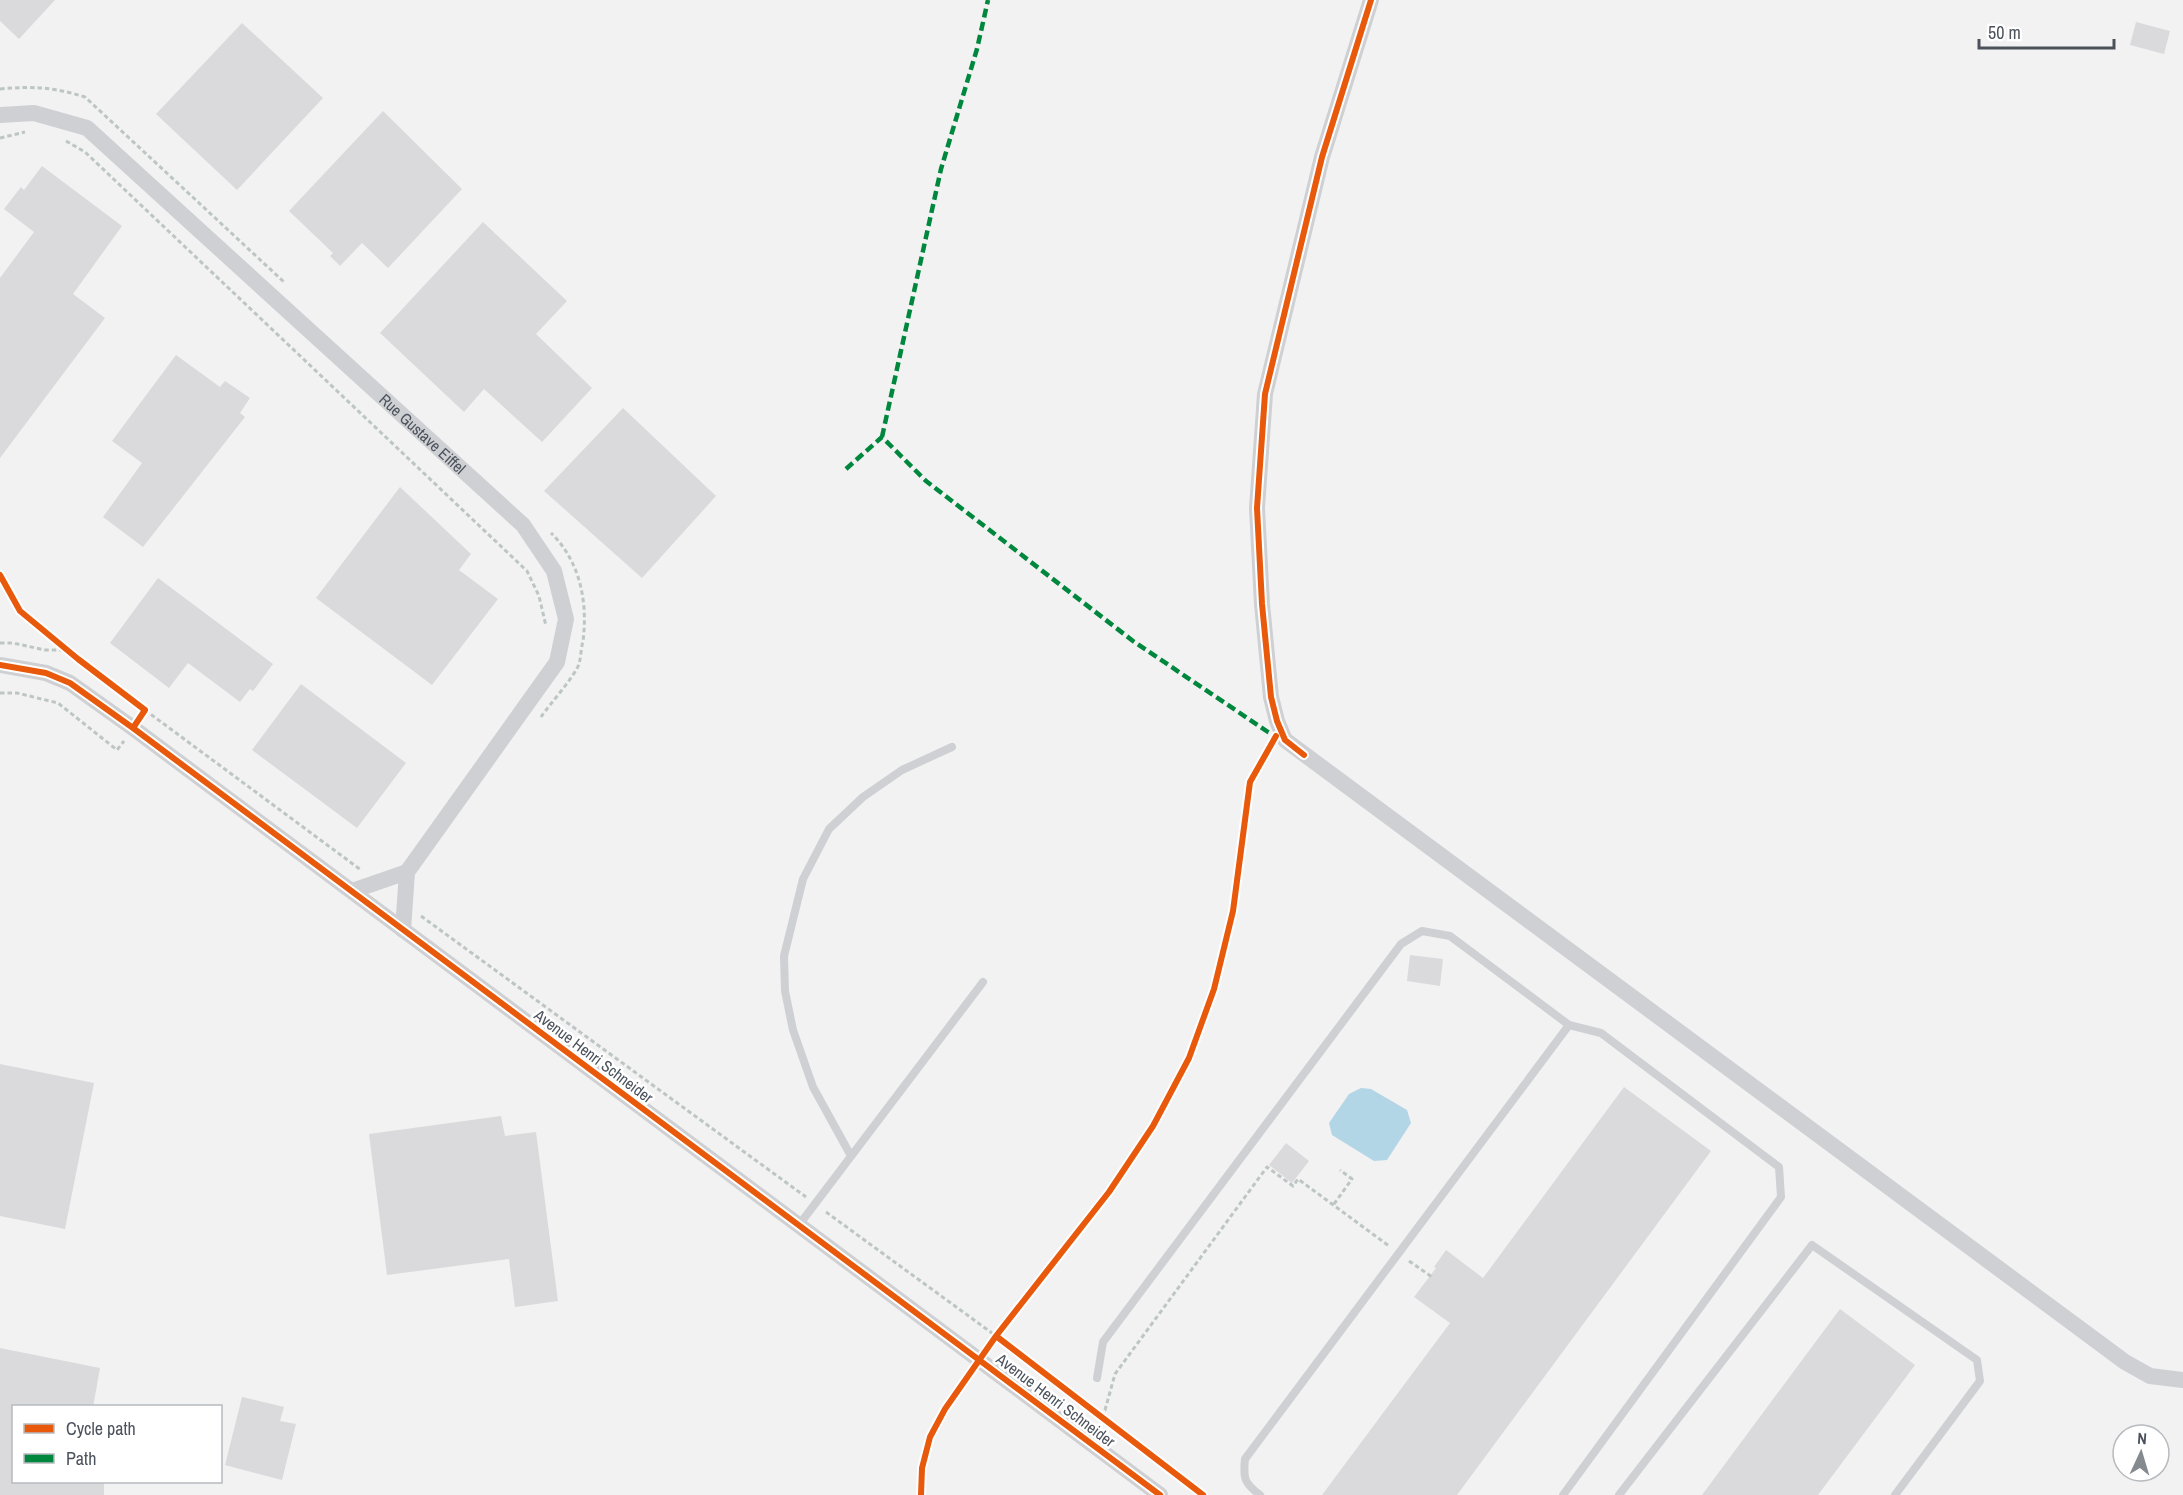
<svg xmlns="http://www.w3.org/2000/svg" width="2183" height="1495" viewBox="0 0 2183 1495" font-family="'Archivo Narrow',sans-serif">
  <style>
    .water { fill: #b3d6e7 }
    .building { fill: #dadadc }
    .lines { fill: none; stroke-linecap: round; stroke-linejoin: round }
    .path { stroke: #bdc6c4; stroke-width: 3; stroke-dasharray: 4.5 3; stroke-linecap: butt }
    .service { stroke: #ced0d3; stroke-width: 8 }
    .minor { stroke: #ced0d3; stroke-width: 16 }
    .quiet { stroke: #00873e; stroke-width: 4.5; stroke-dasharray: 9 4.5; stroke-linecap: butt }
    .cycleway-casing { stroke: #fff; stroke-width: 10 }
    .cycleway { stroke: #e8590c; stroke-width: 6 }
    .labels { text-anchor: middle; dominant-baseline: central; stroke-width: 5; stroke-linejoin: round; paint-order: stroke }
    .street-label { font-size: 16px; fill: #4b525c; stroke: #fff }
  </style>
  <rect width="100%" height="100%" fill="#f2f2f2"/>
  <path class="water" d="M1361,1088L1371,1089L1407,1110L1411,1123L1387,1160L1374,1161L1332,1135L1329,1123L1349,1094Z"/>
  <path class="building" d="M0,0H55L19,39L0,21Z
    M2136,22L2170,31L2164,54L2130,45Z
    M242,23L323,98L237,190L156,114Z
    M383,111L462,189L388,268L362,243L340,266L330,256L333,253L289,211Z
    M42,166L122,226L73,294L105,318L0,458V278L34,232L4,209L21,187L24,190Z
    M483,222L567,301L536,334L592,388L542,442L484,389L464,412L380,333Z
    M176,355L220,387L225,381L250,398L240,413L245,417L143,547L103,517L142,463L112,441Z
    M623,408L716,496L642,578L544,491Z
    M400,487L471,554L459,570L498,599L432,685L316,598Z
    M158,578L273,664L253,691L250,689L240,702L188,663L169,688L110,643Z
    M301,684L406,763L357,828L252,750Z
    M1410,955L1443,959L1440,986L1407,981Z
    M0,1064L94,1083L65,1229L0,1216Z
    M1624,1087L1711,1151L1457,1495H1322L1450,1323L1414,1297L1436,1268L1434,1267L1446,1250L1483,1278Z
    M501,1116L505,1136L536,1132L558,1301L515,1307L509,1259L387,1275L369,1134Z
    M1286,1143L1309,1161L1292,1183L1269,1165Z
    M1840,1309L1915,1365L1818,1495H1702Z
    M0,1348L100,1368L93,1407H14V1482H104V1495H0Z
    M242,1397L284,1407L280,1421L296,1424L282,1480L225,1465Z"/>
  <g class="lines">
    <path class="path" d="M0,89C33,86 53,87 85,97L284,282
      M0,138L25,132
      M66,141L85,152L527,571L539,596L546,626
      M0,643H13L45,650H67
      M0,693H17L58,703L117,750L124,741
      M145,710L361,870
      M541,717C549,705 575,676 579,664C581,657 581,648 583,641C588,602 580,561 551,533
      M421,916L806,1197
      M1334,1204L1352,1179L1340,1170
      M826,1212L996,1336
      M1409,1261L1432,1277
      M1099,1415L1105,1410L1115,1374L1267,1167L1293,1186L1298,1179L1389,1246"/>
    <path class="service" d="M851,1156L813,1087L793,1030L785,991L784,956L803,879L829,829L863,797L902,770L952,747
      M799,1225L983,982
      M1097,1378L1103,1342L1401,944L1422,931L1450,936L1569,1025L1601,1033L1779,1167L1781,1197L1563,1495
      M1260,1495C1244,1483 1243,1478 1245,1459L1569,1025
      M1619,1495L1812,1245L1977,1360L1980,1381L1895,1495"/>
    <g class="minor">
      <path d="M1371,0L1322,157L1265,394L1257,508L1262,604L1271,697L1277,721L1285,740L2125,1362L2150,1376L2183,1380"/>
      <path id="s1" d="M0,115L34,113L87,128L523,525L554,571L566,619L557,662L407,872"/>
      <path d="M0,665L46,673L70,683L133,728L1160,1495"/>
      <path d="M352,891L407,872"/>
      <path d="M403,930L407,872"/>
    </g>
    <path class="quiet" d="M882,437L941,169L977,49L988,0
      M846,469L882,437L926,481L1133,641L1268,732L1280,738"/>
    <defs>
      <path id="cycleway" d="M0,575L20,611L78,659L145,710L133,728
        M0,665L46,673L70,683L133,728L1160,1495
        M1304,755L1285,740L1277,721L1271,697L1262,604L1257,508L1265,394L1322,157L1371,0
        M996,1336L1203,1495
        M921,1495L922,1468L930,1437L945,1409L996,1336L1109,1192L1153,1126L1189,1058L1214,989L1233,911L1250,782L1276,736"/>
    </defs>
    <use href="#cycleway" class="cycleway-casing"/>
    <use href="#cycleway" class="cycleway"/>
  </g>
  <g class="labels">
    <g class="street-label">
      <text stroke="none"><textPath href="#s1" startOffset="543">Rue Gustave Eiffel</textPath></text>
      <text transform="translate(594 1056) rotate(37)">Avenue Henri Schneider</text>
      <text transform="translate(1056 1400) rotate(37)">Avenue Henri Schneider</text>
    </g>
  </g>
  <rect x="12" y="1405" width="210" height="78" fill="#ffffff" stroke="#b7babe" stroke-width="1.5"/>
  <rect x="24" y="1424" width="30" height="9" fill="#e8590c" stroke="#b7babe" stroke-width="1.5"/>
  <text x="66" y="1435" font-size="18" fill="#4b525c">Cycle path</text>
  <rect x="24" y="1454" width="30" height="9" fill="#00873e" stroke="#b7babe" stroke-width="1.5"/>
  <text x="66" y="1465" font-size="18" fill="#4b525c">Path</text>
  <g transform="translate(2141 1453) rotate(4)"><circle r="28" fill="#ffffff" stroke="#b7babe" stroke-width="1.5"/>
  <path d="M0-4.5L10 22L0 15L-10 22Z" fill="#858a90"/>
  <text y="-9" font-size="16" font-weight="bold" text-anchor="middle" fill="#4b525c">N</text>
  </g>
  <path d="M1979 39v9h135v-9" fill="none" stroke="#4b525c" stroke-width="3"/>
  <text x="1988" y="39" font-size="18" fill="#4b525c" stroke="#ffffff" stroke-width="4.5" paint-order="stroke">50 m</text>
</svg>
